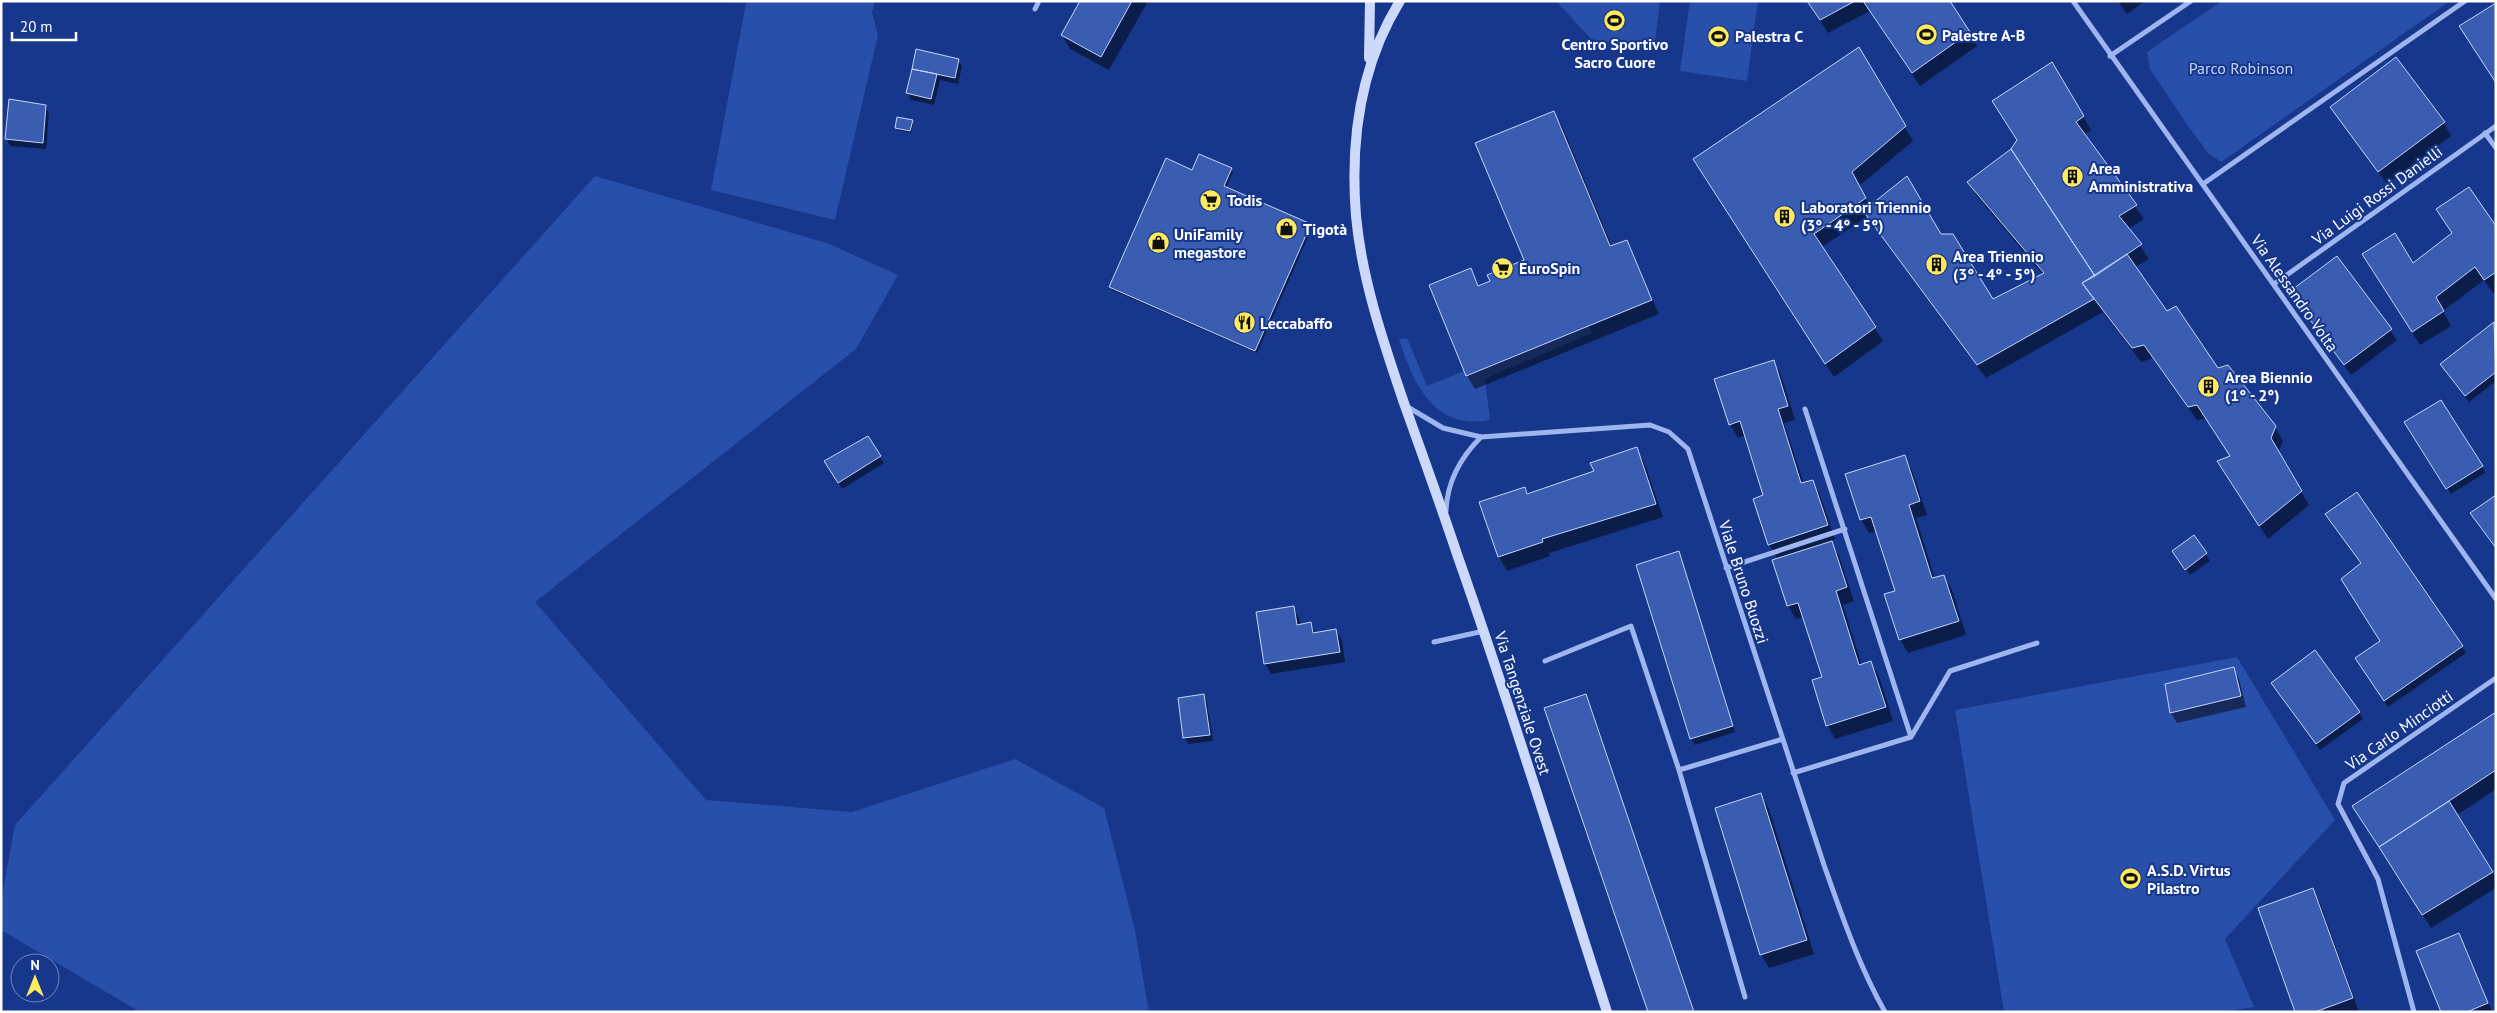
<svg xmlns="http://www.w3.org/2000/svg" width="2497" height="1013" viewBox="0 0 2497 1013" font-family="'PT Sans',sans-serif">
  <style>
    .green { fill: #284fa9 }
    .shadow { fill: #0007 }
    .building { fill: #3a5db2; stroke: #c4d5fb }
    .lines { fill: none; stroke-linecap: round; stroke-linejoin: round }
    .street { stroke: #9eb6ef; stroke-width: 5 }
    .secondary { stroke: #ccd9fa; stroke-width: 10 }
    .labels { text-anchor: middle; dominant-baseline: central; stroke-width: 4; stroke-linejoin: round; paint-order: stroke }
    .poi-label { font-size: 16px; font-weight: bold; fill: #fff; stroke: #16378b; text-anchor: start }
    .park-label { font-size: 16px; fill: #c4d5fb; stroke: #16378b }
    .street-label { font-size: 16px; fill: #fff; stroke: #16378b }
  </style>
  <rect width="100%" height="100%" fill="#16378b"/>
  <path class="green" d="M695,1H875L872,13L878,35L835,220L711,190L746,3Z
    M1556,1H1660L1654,50L1591,39Z
    M1690,1H1758L1747,81L1680,71Z
    M2222,1H2450L2221,162L2208,153L2186,123L2150,69L2147,52Z
    M595,176L827,243L898,275L856,349L535,602L706,800L852,812L1015,759L1104,808L1135,930L1149,1012H140L1,930V901L15,825Z
    M1589,326L1592,333L1485,379L1490,420C1434,431 1413,383 1399,339L1407,338L1427,386L1464,371L1467,376Z
    M2237,657L2335,820L2225,939L2254,1007L2221,1012H2004L1955,710Z"/>
  <path class="shadow" d="M1081,1H1148L1109,70L1070,49L1062,35Z
    M1808,1H1949L1977,46L1920,86L1870,11L1828,33Z
    M2118,1H2145L2127,14Z
    M1858,49L1913,141L1859,186L1870,207L1941,235L1992,300L2043,275L1976,195L1969,182L2012,150L2018,141L2052,64L2091,130L2084,135L2144,219L2128,229L2149,259L2135,267L2167,312L2217,369L2275,427L2283,441L2278,453L2309,505L2268,539L2227,475L2231,457L2206,418L2197,420L2153,358L2141,362L2103,312L1986,378L1868,216L1822,247L1883,341L1834,377L1703,173Z
    M958,60L962,66L958,84L940,80L934,105L911,100L908,93Z
    M10,100L45,106L49,113L46,149L10,146L7,139Z
    M2331,107L2444,123L2451,136L2387,184Z
    M1554,113L1562,126L1612,247L1626,241L1659,314L1475,389L1467,376L1430,286L1470,270L1479,287L1525,261Z
    M912,121L913,124L911,133L898,130L896,128Z
    M1231,169L1233,172L1226,188L1310,225L1312,228L1257,353L1112,290L1110,287L1193,172Z
    M2438,210L2496,228V291L2493,293L2484,280L2443,311L2451,326L2420,345L2363,255L2413,264L2453,234Z
    M2336,257L2397,340L2351,375L2290,292Z
    M2494,324L2496,326V381L2469,402L2441,364Z
    M1773,361L1781,375L1795,420L1784,423L1804,484L1813,481L1820,495L1835,539L1830,541L1839,556L1854,601L1843,605L1862,666L1871,663L1879,676L1893,721L1835,739L1828,726L1813,681L1823,678L1804,617L1796,619L1788,606L1774,561L1778,560L1769,544L1765,496L1746,435L1738,438L1730,424Z
    M2410,429L2482,466L2485,473L2451,494Z
    M867,437L884,463L842,489L826,462Z
    M1636,449L1644,462L1663,517L1549,553L1550,556L1507,571L1499,557L1481,503L1524,489L1528,495L1595,472Z
    M1904,457L1912,470L1927,515L1916,518L1935,579L1944,576L1952,590L1966,635L1908,653L1900,639L1896,591L1877,531L1869,533L1861,519Z
    M2330,520L2462,647L2466,653L2388,707L2360,665L2381,641L2362,564Z
    M2194,537L2210,561L2190,575L2177,558Z
    M1679,553L1735,732L1695,745L1691,738Z
    M1293,607L1299,618L1300,625L1311,624L1316,633L1336,630L1342,641L1345,662L1271,674L1265,664L1257,613Z
    M2233,669L2239,679L2246,707L2177,723L2171,713L2166,685Z
    M2276,689L2359,712L2363,719L2320,750Z
    M1204,695L1207,702L1213,741L1188,744L1185,738Z
    M1585,695L1589,702L1694,1012H1649Z
    M2496,714V789L2457,815L2496,878V888L2431,928L2362,820Z
    M1761,795L1769,809L1814,954L1769,968L1761,954Z
    M2312,890L2320,903L2359,1012H2297Z
    M2459,934L2464,945L2492,1012H2443Z"/>
  <path class="building" d="M1080,1H1132L1101,57L1061,35Z
    M1807,1H1855L1820,20Z
    M1863,1H1950L1970,32L1912,73Z
    M2496,3V83L2459,26Z
    M1859,47L1906,126L1852,172L1866,198L1814,234L1876,327L1825,364L1693,159Z
    M916,49L959,59L955,78L912,69Z
    M2396,57L2445,122L2378,172L2330,107Z
    M2052,62L2084,116L2076,122L2137,205L2119,216L2142,244L2095,276L2011,149L2017,140L1992,101Z
    M912,69L937,74L931,99L906,93Z
    M9,99L46,105L43,143L5,139Z
    M1554,111L1610,246L1627,240L1652,300L1466,376L1429,285L1471,268L1478,286L1490,281L1487,275L1524,260L1475,143Z
    M897,117L913,120L910,131L895,128Z
    M2011,149L2095,276L2082,283L2094,299L1977,365L1863,211L1907,176L1941,234H1953L1993,299L2044,273L1967,182Z
    M1199,154L1232,168L1224,186L1311,224L1255,351L1109,287L1166,158L1192,170Z
    M2469,187L2496,226V272L2484,280L2475,267L2436,297L2444,311L2412,332L2362,254L2395,233L2413,263L2452,233L2436,209Z
    M2127,254L2167,311L2176,306L2218,368L2228,365L2276,426L2271,438L2302,491L2259,526L2217,461L2230,456L2197,405L2188,407L2144,345L2132,348L2082,283Z
    M2337,256L2392,329L2344,365L2289,292Z
    M2494,322L2496,372L2465,396L2440,364Z
    M1774,360L1788,406L1778,409L1801,483L1813,480L1828,525L1768,545L1753,499L1763,495L1740,421L1729,425L1714,379Z
    M2441,400L2483,466L2446,489L2404,422Z
    M868,436L881,456L838,483L824,461Z
    M1637,447L1656,504L1542,539L1543,542L1498,557L1479,502L1525,487L1527,494L1594,471L1590,463Z
    M1905,455L1920,501L1909,505L1932,578L1944,575L1959,621L1899,640L1884,594L1895,591L1871,517L1860,520L1845,474Z
    M2357,492L2463,646L2384,701L2355,658L2380,641L2341,579L2361,563L2325,514Z
    M2496,495V548L2470,513Z
    M2194,535L2207,553L2185,570L2172,551Z
    M1832,541L1847,587L1836,591L1859,665L1871,661L1886,707L1826,726L1812,680L1822,677L1798,603L1787,606L1772,560Z
    M1679,551L1733,726L1690,739L1636,565Z
    M1294,606L1297,625L1311,622L1313,633L1336,629L1340,652L1264,664L1256,612Z
    M2315,650L2360,712L2316,744L2271,683Z
    M2234,667L2241,696L2170,713L2165,684Z
    M1204,694L1210,735L1183,738L1178,698Z
    M1586,694L1694,1012H1648L1544,708Z
    M2496,712V770L2379,847L2352,806Z
    M1761,793L1807,940L1760,955L1715,808Z
    M2449,801L2493,872L2422,915L2379,847Z
    M2313,888L2353,998L2315,1012H2295L2258,908Z
    M2459,933L2488,1003L2467,1012H2441L2416,951Z"/>
  <g class="lines">
    <path class="street" d="M2073,1L2496,599
      M1035,9L1039,1
      M2110,56L2191,1
      M2485,133L2496,148
      M2203,184L2465,1
      M2274,284L2496,126
      M1406,406L1443,428L1481,437L1650,425L1669,432L1688,449L1824,865C1842,916 1859,966 1885,1012
      M1805,409L1911,737
      M1446,511C1447,482 1460,458 1481,437
      M1726,568L1845,529
      M1434,642L1484,631
      M1545,661L1631,626L1679,770L1745,997
      M1679,770L1783,739
      M1793,773L1911,737L1950,671L2037,643
      M2414,1012L2378,879L2338,804L2344,783L2496,678"/>
    <path class="secondary" d="M1400,1C1360,66 1350,141 1356,216C1362,281 1384,344 1405,406C1423,456 1441,506 1458,557C1511,707 1558,860 1607,1012
      M1369,58L1370,1"/>
  </g>
  <defs>
    <symbol id="stadium-disc" viewBox="-11 -11 22 22"><circle r="9.5" fill="#ffe95c" stroke="#16378b"/><path d="M0-5a6.5 5 0 1 0 0 10a6.5 5 0 1 0 0-10ZM-3.5-1.8h7v3.6h-7Z" fill="#111"/></symbol>
    <symbol id="building-disc" viewBox="-11 -11 22 22"><circle r="9.5" fill="#ffe95c" stroke="#16378b"/><path d="M-4-6H4V6H1V3H-1V6H-4ZM-2.5-4.3h1.7v1.8h-1.7ZM.8-4.3h1.7v1.8H.8ZM-2.5-1h1.7V.8h-1.7ZM.8-1h1.7V.8H.8Z" fill="#111"/></symbol>
    <symbol id="supermarket-disc" viewBox="-11 -11 22 22"><circle r="9.5" fill="#ffe95c" stroke="#16378b"/><path d="M-6-5.5h2.5l.6 2H6L4.5 2H-2.5L-4.4-4H-6ZM-1.5 3.2a1.3 1.3 0 1 0 .1 0ZM3 3.2a1.3 1.3 0 1 0 .1 0Z" fill="#111"/></symbol>
    <symbol id="shop-disc" viewBox="-11 -11 22 22"><circle r="9.5" fill="#ffe95c" stroke="#16378b"/><path d="M-5-2.5h2.3a2.7 3.5 0 0 1 5.4 0H5L5.5 6h-11ZM-1.5-2.5h3a1.5 2.3 0 0 0-3 0Z" fill="#111"/></symbol>
    <symbol id="restaurant-disc" viewBox="-11 -11 22 22"><circle r="9.5" fill="#ffe95c" stroke="#16378b"/><path d="M-5-6h1v4h1v-4h1v4h1v-4h1v5L-1.5 .5V6h-2V.5L-5-1ZM5-6V6H3V1.5H1.5Q1.5-4 5-6Z" fill="#111"/></symbol>
  </defs>
  <g fill-rule="evenodd">
    <use href="#stadium-disc" x="1602" y="8" width="25" height="25"/>
    <use href="#stadium-disc" x="1914" y="22" width="25" height="25"/>
    <use href="#stadium-disc" x="1706" y="24" width="25" height="25"/>
    <use href="#building-disc" x="2060" y="164" width="25" height="25"/>
    <use href="#supermarket-disc" x="1198" y="188" width="25" height="25"/>
    <use href="#building-disc" x="1772" y="204" width="25" height="25"/>
    <use href="#shop-disc" x="1274" y="216" width="25" height="25"/>
    <use href="#shop-disc" x="1146" y="230" width="25" height="25"/>
    <use href="#building-disc" x="1924" y="252" width="25" height="25"/>
    <use href="#supermarket-disc" x="1490" y="256" width="25" height="25"/>
    <use href="#restaurant-disc" x="1232" y="310" width="25" height="25"/>
    <use href="#building-disc" x="2196" y="374" width="25" height="25"/>
    <use href="#stadium-disc" x="2118" y="866" width="25" height="25"/>
  </g>
  <g class="labels">
    <g class="poi-label">
      <text x="1942" y="35">Palestre A-B</text>
      <text x="1735" y="36">Palestra C</text>
      <text x="1615" y="44" text-anchor="middle">Centro Sportivo<tspan x="1615" dy="18">Sacro Cuore</tspan></text>
      <text x="2089" y="168">Area<tspan x="2089" dy="18">Amministrativa</tspan></text>
      <text x="1227" y="200">Todis</text>
      <text x="1801" y="207">Laboratori Triennio<tspan x="1801" dy="18">(3° - 4° - 5°)</tspan></text>
      <text x="1303" y="229">Tigotà</text>
      <text x="1174" y="234">UniFamily<tspan x="1174" dy="18">megastore</tspan></text>
      <text x="1953" y="256">Area Triennio<tspan x="1953" dy="18">(3° - 4° - 5°)</tspan></text>
      <text x="1519" y="268">EuroSpin</text>
      <text x="1260" y="323">Leccabaffo</text>
      <text x="2225" y="377">Area Biennio<tspan x="2225" dy="18">(1° - 2°)</tspan></text>
      <text x="2147" y="870">A.S.D. Virtus<tspan x="2147" dy="18">Pilastro</tspan></text>
    </g>
    <g class="park-label">
      <text x="2241" y="68">Parco Robinson</text>
    </g>
    <g class="street-label">
      <text transform="translate(2377 195) rotate(-36)">Via Luigi Rossi Danielli</text>
      <text transform="translate(2295 293) rotate(55)">Via Alessandro Volta</text>
      <text transform="translate(1744 582) rotate(72)">Viale Bruno Buozzi</text>
      <text transform="translate(1523 703) rotate(72)">Via Tangenziale Ovest</text>
      <text transform="translate(2399 730) rotate(-35)">Via Carlo Minciotti</text>
    </g>
  </g>
  <rect width="2497" height="1013" fill="none" stroke="#ffffff" stroke-width="5"/>
  <g transform="translate(35 978)"><circle r="24" fill="#16378b" stroke="#7387b9"/>
  <path d="M0-4L9 19L0 12L-9 19Z" fill="#ffe95c"/>
  <text y="-8" font-size="14" font-weight="bold" text-anchor="middle" fill="#ffffff">N</text>
  </g>
  <path d="M12 32v8h64v-8" fill="none" stroke="#ffffff" stroke-width="2.5"/>
  <text x="20" y="32" font-size="15" fill="#ffffff" stroke="#16378b" stroke-width="4" paint-order="stroke">20 m</text>
</svg>
